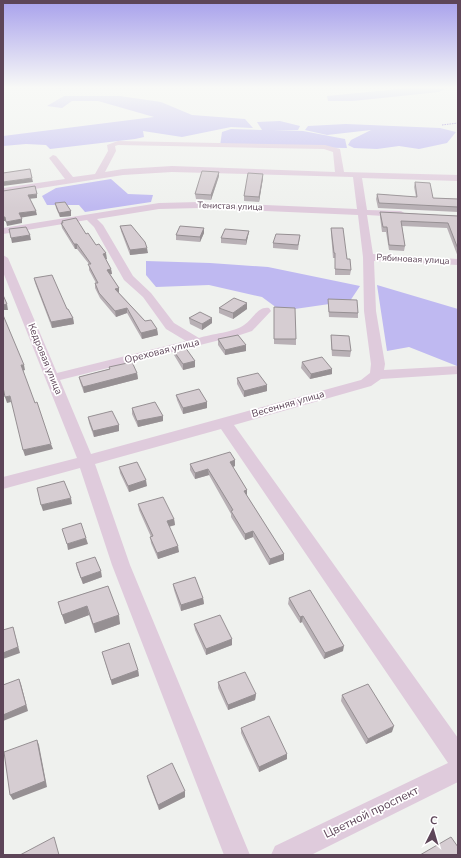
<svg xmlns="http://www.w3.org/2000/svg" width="461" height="858" viewBox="0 0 461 858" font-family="'Nunito Sans',sans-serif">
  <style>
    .green { fill: #bfb9f1 }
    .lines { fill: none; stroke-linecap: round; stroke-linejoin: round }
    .path { stroke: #856fd1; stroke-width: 1; stroke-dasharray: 1.5 1; stroke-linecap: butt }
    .minor { fill: #dfcbdc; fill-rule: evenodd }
    .wall { fill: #b8b0b5 }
    .shaded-wall { fill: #969093 }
    .building { fill: #d6cdd2; stroke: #969093 }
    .labels { text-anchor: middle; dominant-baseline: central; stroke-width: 3.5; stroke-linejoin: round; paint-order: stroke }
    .far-street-label { font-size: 9px; fill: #5d4558; stroke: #fff }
    .street-label { font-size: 10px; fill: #5d4558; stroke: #fff }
    .near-street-label { font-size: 12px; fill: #5d4558; stroke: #fff }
  </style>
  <rect width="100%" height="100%" fill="#eff1ee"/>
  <path class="green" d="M410,88L444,89L439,92L353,101H328L327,96Z
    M64,96H120L161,102L192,115L245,119L253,128L231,127L182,137L143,131L144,137L135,139L50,149L46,145L26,144L3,146V136L154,117L98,101H72L62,108L47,106Z
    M280,121L300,126L298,130H274L303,131L345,139L347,148L220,146L222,132L231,129L262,130L257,122Z
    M346,124L440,128L456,132L447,143L419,149L399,146L377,149L354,148L348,145L351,140L371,130L327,135L305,130L308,126Z
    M111,179L128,194L153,195L151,202L85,212L79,205H47L42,196L56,188Z
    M146,261L210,263L268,267L360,286L350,301L281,311L262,297L209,285L156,287L146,275Z
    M377,285L458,309L457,366L409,347L387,351Z"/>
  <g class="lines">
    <path class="path" d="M59,88L61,91
      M442,125L458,123"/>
    <path class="minor" d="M118,141L325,145L340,149L344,172L458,175V181L362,178L367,210L401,211L406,214L401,217L367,215L373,254L458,259V265L374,261L376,311L385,364L384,370L458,366V374L381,379L371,386L234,425L458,738V782L311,855H271L275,846L448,763L221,429L95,464L130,565L250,855H224L112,565L80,468L3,489V477L77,458L3,272V255L8,258L57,373L186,341L166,329L143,297L124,280L94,227L87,220L3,234V228L159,203L199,202L357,209L353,177L172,172L123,175L3,194V188L65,179L49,158L53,155L56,156L73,177L95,174L108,151L107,145ZM118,145L324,149L333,152L335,172L172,166L123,169L105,172L116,151L115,146ZM199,208L358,215L363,257L364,311L371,364L370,373L361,380L91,454L60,380L240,335L252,331L271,311L269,308C258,306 253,319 244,325C235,332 211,334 199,338L174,323L151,293L133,276L103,225L97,219L159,209Z"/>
  </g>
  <path class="wall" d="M263,174V178L259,202L244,201V196Z
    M219,176L211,200L196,199L195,194Z
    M415,182L433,198L458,199V212L378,208L376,199L377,194L416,197L414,187Z
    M55,203L71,211V216L60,217L56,208Z
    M380,212L458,216V257L447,228L402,226L405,246L404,251L389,250L386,232H382L380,217Z
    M62,221L86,234L96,245L107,259H106L111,269L112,274H110L119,288V293L145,321L157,329L158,335L142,339L127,313L116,317L100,298L95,288V283H96L89,270V264L77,249H75L62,228L61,223H62Z
    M120,226L148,253L130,255L121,231Z
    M204,228V233L200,242L176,240V235Z
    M331,228L347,259L351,270L350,275H335V258H333L331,233Z
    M249,231L248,236L246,245L221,243V238Z
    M300,235L298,250L273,248V243Z
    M34,278L67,309L73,318L74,324L52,328L35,283Z
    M328,299L358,313V318L329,317L328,304Z
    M274,307L296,339V345L274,344Z
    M219,308L247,309L233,319L219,313Z
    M189,318L212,323L202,330L190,324Z
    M331,335L351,351L350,357L332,356L331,341Z
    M218,339L246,351L225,355L218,345Z
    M173,350L195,361V367L183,370L174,355Z
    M302,362L332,374L310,379L301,368Z
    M109,367L137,373L138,379L84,393L80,382L79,377L109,369Z
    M237,378L267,391L244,397L237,384Z
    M176,395L207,402V408L183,414L177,400Z
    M132,408L163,416V421L138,427L132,414Z
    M88,417L119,425V431L94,437L89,423Z
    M235,460V466L233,467L247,490V496L284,554V560L269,565L253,537L245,540L231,517V514L209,475L195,479L190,470V464Z
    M119,467L147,486L129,492L120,473Z
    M138,504L174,519L175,525L169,527L179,552L158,559L151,543L150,537H151L139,510Z
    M76,563L102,577L83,584L77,569Z
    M173,584L203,598L204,604L181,611L174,590Z
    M108,586L120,624L95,633L89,615L65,624L58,602Z
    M289,598L343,651L324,659L302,622L300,623L288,604Z
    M194,624L232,639V645L206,655L195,630Z
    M102,652L138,670L139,676L112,685Z
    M218,682L256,694L255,700L228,710L218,688Z
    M342,695L392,732L366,744L341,701Z
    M241,728L287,754V759L259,772L241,733Z
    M147,776L185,797L159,810L148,781Z"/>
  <path class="shaded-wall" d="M219,172V176L211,200V195Z
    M263,174V178L259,202V197Z
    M32,178L33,182L3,186V182Z
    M37,194V198L28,199V195Z
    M36,211L37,215L19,218V213Z
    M71,211V216L60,217L59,213Z
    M3,217H5L6,221H3Z
    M22,219V223L7,226L6,222Z
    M204,228V233L200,242V237Z
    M249,231L248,236L246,245V240Z
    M30,235L31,240L12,243L11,238Z
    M74,244H77V249H75Z
    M147,248L148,253L130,255V250Z
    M106,253L107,259H104L103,254Z
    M111,269L112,274L107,275V270Z
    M119,288V293L115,289Z
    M247,303V309L233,319V313Z
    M7,304L8,310H3V305Z
    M127,308V313L116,317L115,311Z
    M73,318L74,324L52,328L51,322Z
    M212,318V323L202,330V324Z
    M157,329L158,335L142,339L141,333Z
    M246,345V351L225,355V350Z
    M195,361V367L183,370V364Z
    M21,365H24L25,370L22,371Z
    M332,369V374L310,379L311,374Z
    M137,373L138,379L84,393L83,387Z
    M267,385V391L244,397V391Z
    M10,396L11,402L7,403L5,397Z
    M207,402V408L183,414V408Z
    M163,416V421L138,427L137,421Z
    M119,425V431L94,437L93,431Z
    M51,444L53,449L25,456L23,450Z
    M235,460V466L230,468V462Z
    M208,469L209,475L195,479V473Z
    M146,480L147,486L129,492L128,486Z
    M247,490V496L244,491Z
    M71,498L72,504L43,511L41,505Z
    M174,519L175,525L167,527V521Z
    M253,531V537L245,540V534Z
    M86,538L88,544L68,550L67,544Z
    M178,546L179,552L158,559L157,553Z
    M284,554V560L269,565L270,559Z
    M101,571L102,577L83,584L81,578Z
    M203,598L204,604L181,611V605Z
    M87,606L89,615L65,624L62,615Z
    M119,615L120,624L95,633L93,624Z
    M303,616L302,622L300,623V617Z
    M13,627L20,653L3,659V653Z
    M232,639V645L206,655V649Z
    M344,646L343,651L324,659L325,653Z
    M138,670L139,676L112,685L111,680Z
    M19,679L21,684L28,711L3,721V715Z
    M256,694L255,700L228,710V705Z
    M394,726L392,732L366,744L368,739Z
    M37,740L39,745L47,787L13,800L10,795Z
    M287,754V759L259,772V767Z
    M185,791V797L159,810L158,805Z"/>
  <path class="building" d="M30,169L32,178L3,182V173Z
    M202,171L219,172L211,195L195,194Z
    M248,173L263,174L259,197L244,196Z
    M415,182L430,183L433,198L458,199V207L379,203L377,194L417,197Z
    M35,186L37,194L28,195L36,211L19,213L22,219L6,222L5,217H3V191Z
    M65,202L71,211L59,213L55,203Z
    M380,212L458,216V249L448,223L401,221L405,246L389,245L387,227H383Z
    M76,218L86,234L88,233L96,245L99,244L106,253L103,254L111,269L107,270L119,288L115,289L145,321L151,320L157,329L141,333L127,308L115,311L99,293L95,283H98L88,264H91L77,244H74L61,223H63L62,221Z
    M131,225L145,242L147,248L130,250L120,226Z
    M180,226L204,228L200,237L176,235Z
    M26,227L30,235L11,238L9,229Z
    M331,228H343L347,259H350L351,270L335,269V253H334Z
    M225,229L249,231L246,240L221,238Z
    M276,234L300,235L298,245L273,243Z
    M52,275L67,309H68L73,318L51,322L34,278Z
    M3,295L7,304L3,305Z
    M234,298L247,303L233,313L219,308Z
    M328,299L357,300L358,313L329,312Z
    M274,307L295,308L296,339H274Z
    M200,312L212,318L202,324L189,318Z
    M3,315L24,365H21L35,403L37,402L51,444L23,450L10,396L5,397L3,387Z
    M238,335L246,345L225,350L218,339Z
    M331,335L349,336L351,351L332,350Z
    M185,347L195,361L183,364L173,350Z
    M322,357L332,369L311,374L302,362Z
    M132,362L137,373L83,387L79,377L110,369L109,367Z
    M258,373L267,385L244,391L237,378Z
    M199,389L207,402L183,408L176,395Z
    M155,402L163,416L137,421L132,408Z
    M112,411L119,425L93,431L88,417Z
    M230,452L235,460L230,462L247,490L244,491L284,554L270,559L253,531L245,534L231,511L233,510L208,469L195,473L190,464Z
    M137,462L146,480L128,486L119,467Z
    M64,481L71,498L41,505L37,488Z
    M163,497L174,519L167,521L178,546L157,553L150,537L153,536L138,504Z
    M81,523L86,538L67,544L62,529Z
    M95,557L101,571L81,578L76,563Z
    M195,577L203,598L181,605L173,584Z
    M108,586L119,615L93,624L87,606L62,615L58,602Z
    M310,590L344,646L325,653L303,616L300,617L289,598Z
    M220,615L232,639L206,649L194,624Z
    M13,627L18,647L3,653V630Z
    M129,643L138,670L111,680L102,652Z
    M245,672L256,694L228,705L218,682Z
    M19,679L26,705L3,715V685Z
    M368,684L394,726L368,739L342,695Z
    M269,716L287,754L259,767L241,728Z
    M37,740L45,781L10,795L4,752Z
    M172,763L185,791L158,805L147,776Z
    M54,837L59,855H20Z
    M451,837L458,847V855H420Z"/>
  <linearGradient id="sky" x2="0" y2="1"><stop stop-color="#a8a1ec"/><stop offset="0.42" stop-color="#f8f9f7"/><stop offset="1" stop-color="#f8f9f7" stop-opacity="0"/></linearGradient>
  <rect width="461" height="208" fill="url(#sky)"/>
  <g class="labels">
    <g class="far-street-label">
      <text transform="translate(230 206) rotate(2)">Тенистая улица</text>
      <text transform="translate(413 259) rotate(3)">Рябиновая улица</text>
    </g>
    <g class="street-label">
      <text transform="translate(162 351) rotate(-14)">Ореховая улица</text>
      <text transform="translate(45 359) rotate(68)">Кедровая улица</text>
      <text transform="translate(288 404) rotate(-16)">Весенняя улица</text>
    </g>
    <g class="near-street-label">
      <text transform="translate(371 812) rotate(-26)">Цветной проспект</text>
    </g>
  </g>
  <rect width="461" height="858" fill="none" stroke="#5d4558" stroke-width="8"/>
  <g transform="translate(433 830) rotate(5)" stroke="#ffffff" stroke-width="3" paint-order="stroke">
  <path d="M0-3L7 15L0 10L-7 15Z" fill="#5d4558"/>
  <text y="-6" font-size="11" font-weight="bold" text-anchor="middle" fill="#5d4558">С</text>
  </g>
</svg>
